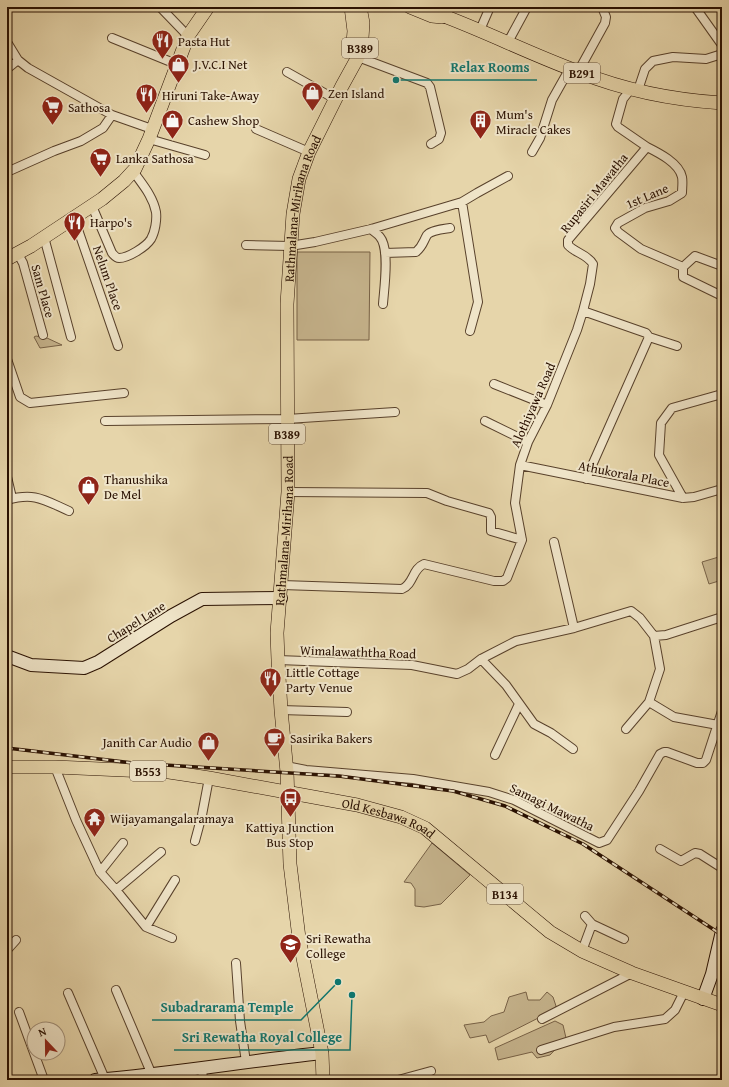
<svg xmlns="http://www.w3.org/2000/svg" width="729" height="1087" viewBox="0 0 729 1087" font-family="'Gentium Book Plus',serif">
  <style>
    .green { fill: #c6b48d; stroke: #786247 }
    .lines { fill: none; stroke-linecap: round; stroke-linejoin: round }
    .street-casing { stroke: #58412b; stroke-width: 10 }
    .secondary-casing { stroke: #291001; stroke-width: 14 }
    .primary-casing { stroke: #291001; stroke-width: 14 }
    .street { stroke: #efe4c8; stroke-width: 8 }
    .secondary { stroke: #efe4c8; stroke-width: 12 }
    .primary { stroke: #e6d5aa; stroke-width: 13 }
    .rail-casing { stroke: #291001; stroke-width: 3.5 }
    .rail { stroke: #efe4c8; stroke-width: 2; stroke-dasharray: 6; stroke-linecap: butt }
    .labels { text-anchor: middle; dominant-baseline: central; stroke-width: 4; stroke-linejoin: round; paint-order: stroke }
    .shield { fill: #efe4c8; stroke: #64503d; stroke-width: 1 }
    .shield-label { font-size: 12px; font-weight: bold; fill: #291001 }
    .poi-label { font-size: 13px; fill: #291001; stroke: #efe4c8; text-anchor: start }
    .street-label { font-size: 13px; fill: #291001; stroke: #efe4c8 }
    .leader { fill: none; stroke: #0f766e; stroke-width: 1.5 }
    .callout-dot { fill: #0f766e; stroke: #efe4c8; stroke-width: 1.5 }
    .callout-label { font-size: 14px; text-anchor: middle; font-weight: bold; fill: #0f766e; stroke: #efe4c8; stroke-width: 4; stroke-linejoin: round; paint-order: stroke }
  </style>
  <rect width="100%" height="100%" fill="#e6d5aa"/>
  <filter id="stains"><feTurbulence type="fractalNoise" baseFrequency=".005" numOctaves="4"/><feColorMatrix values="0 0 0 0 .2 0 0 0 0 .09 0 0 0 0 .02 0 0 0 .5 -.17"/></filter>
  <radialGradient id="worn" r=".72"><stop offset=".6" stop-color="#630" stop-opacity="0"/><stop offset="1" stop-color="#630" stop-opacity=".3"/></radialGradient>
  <path class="green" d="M297,252H370L369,340H297Z
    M36,336L47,338L62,345L40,348L34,337Z
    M722,556V580L709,584L702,562Z
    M432,843L470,875L441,904L424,907L415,906V889L411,883L404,882Z
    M526,992L528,1000H540L547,992L553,997L556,1006L554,1010L489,1043L486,1035L470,1038L464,1025L484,1022L491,1016L504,1012L509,997Z
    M555,1021L563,1025L566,1038L550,1055L537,1058L532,1052L498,1060L495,1048Z"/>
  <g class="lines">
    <defs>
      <path id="street" d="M160,7L188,36
        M695,7L722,45
        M480,30L490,7
        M112,38L176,64
        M7,42L18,60L28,68L112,115L152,129
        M508,42L527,7
        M358,57L427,83L430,87L441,133L439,139L431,144
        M7,69L18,60
        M287,72L335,99
        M578,72L605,23L606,17L602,7
        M638,90L645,69L653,61L673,57L706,59L722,54
        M256,129L309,152
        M149,139L205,155
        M647,147C659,153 679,163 682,177C683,182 682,188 682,193L669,201L645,208L618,223L615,228L618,232L641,249L683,267L695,256L722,266
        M532,152L540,138L552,100L570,68
        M7,172L54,151L81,141L103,128L112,115
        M462,202L478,302L470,331
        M92,206L112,253C114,255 116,258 119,258C128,258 146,247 151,239C155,232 157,220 156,212C153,196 142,184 133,171
        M74,218L118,346
        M371,229C374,232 378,234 380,237C390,249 384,289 383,304
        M44,237L71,337
        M246,245L290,246L315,242L371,229L462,202L477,193L508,176
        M385,253L416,252C423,246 423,242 427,235C431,230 444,229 450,228
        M18,254L23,263L43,335
        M683,267V277L722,296
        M649,337L677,346
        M7,359L20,397L30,403L124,393
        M494,384L547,405
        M105,421L287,419L395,412
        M485,421L528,442
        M520,465L683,498L694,497L722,489
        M7,477L12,498
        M586,479L649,337L646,333L583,311L590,284L593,264C587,254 575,253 568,245V240L647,147L618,127L616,124L623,99L631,89
        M288,492L427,493L447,501L489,513L491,517V531L522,540
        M683,498L659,455L661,423L672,408L722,394
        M7,500C35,492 44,500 69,511
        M554,542L574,628
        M282,585L402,589C414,584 412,569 424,564L494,581H503L507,578L522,540L515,503L520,465L528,442L547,405L577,330L583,311
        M481,659L506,685L534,724L551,733L573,749
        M278,660L412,665L457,674L468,669L481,659L516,641L574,628L631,611L640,618L654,636L666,635L722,617
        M649,702L674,717L718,725
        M281,710L347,712
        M626,729L649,702L660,669L654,636
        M495,755L519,704
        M286,766L306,770L413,779L489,792L514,800L599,843L607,840L639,791L660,754L664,752H667L697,763H703L706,760L722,711
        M55,767L76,820L100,872L116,890L146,927L172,938
        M195,841L202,815L209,778
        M660,849L681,861L695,853L700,854L722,868
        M100,872L123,843
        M116,890L161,852
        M592,924L624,939
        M146,927L175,880
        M7,950L16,940
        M582,951L592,924L585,916
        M236,963L240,1021L246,1062
        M116,990L152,1075
        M68,993L105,1079
        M19,1012L44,1080
        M542,1019L632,973
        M541,1050L614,1027L665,1019L675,1010L684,992
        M202,1068L203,1080
        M398,1080L431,1071"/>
      <path id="secondary" d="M7,656L31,665L84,668L98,662L171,616L202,599L281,598
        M703,999L712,974L722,931
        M95,1080C171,1074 246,1061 322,1053"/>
      <g id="primary">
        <path d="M351,7L354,31L353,43"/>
        <path d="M410,7L432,16L442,17"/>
        <path d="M432,7L449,18C493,35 535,56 579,72C624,90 674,100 722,103"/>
        <path d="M7,259L31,246L102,199L124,181L135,169L149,139L188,36L208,7"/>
        <path id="s1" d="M7,767H55L169,772L209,778L357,805L401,817L425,828L550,932L582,951L632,973L722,1005"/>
        <path id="s2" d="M323,1080L322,1053L299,938L290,864L287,772L281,710L278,660L277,633L288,492L287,304L293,214L299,179L309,152L342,86L358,57L362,38L363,23L360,7"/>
      </g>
    </defs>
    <use href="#street" class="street-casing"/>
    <use href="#secondary" class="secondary-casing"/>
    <use href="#primary" class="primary-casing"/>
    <use href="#street" class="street"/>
    <use href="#secondary" class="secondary"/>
    <use href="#primary" class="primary"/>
    <defs>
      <path id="rail" d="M7,748L133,763L339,776L453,791L505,806L583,844L722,935"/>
    </defs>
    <use href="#rail" class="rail-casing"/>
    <use href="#rail" class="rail"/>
  </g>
  <defs>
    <symbol id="restaurant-pin" viewBox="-11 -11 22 30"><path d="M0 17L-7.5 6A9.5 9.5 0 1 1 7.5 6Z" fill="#8f2418" stroke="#efe4c8"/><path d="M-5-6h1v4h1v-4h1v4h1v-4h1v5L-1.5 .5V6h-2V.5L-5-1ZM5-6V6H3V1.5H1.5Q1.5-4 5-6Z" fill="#fff"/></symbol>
    <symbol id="shop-pin" viewBox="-11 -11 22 30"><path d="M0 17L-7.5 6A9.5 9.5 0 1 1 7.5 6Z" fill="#8f2418" stroke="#efe4c8"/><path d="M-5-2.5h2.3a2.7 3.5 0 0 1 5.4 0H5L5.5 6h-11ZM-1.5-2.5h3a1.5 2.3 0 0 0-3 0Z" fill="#fff"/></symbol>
    <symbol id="supermarket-pin" viewBox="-11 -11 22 30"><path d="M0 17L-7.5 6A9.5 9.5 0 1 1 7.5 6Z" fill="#8f2418" stroke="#efe4c8"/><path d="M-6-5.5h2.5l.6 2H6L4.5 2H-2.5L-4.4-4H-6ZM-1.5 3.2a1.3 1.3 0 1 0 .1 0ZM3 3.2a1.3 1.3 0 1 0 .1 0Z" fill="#fff"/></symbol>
    <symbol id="building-pin" viewBox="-11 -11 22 30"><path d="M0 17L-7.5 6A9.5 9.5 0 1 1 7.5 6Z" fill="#8f2418" stroke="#efe4c8"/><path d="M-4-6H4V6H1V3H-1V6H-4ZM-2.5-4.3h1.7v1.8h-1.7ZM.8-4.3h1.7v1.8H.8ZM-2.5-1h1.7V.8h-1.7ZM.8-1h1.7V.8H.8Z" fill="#fff"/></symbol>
    <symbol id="cafe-pin" viewBox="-11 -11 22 30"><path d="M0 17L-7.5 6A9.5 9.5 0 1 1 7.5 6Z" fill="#8f2418" stroke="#efe4c8"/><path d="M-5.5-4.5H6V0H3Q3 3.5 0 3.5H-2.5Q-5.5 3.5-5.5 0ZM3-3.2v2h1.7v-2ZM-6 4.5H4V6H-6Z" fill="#fff"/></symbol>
    <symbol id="bus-pin" viewBox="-11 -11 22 30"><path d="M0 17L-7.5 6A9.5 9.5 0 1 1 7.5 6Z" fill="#8f2418" stroke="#efe4c8"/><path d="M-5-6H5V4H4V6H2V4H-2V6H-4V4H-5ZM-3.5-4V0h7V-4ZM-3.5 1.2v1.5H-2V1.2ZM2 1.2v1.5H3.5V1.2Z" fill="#fff"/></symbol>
    <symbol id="temple-pin" viewBox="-11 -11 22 30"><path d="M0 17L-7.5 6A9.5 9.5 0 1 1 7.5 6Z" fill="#8f2418" stroke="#efe4c8"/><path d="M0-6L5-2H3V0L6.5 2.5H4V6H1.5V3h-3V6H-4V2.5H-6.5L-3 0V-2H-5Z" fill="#fff"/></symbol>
    <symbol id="school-pin" viewBox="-11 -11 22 30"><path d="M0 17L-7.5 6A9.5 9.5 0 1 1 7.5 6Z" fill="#8f2418" stroke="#efe4c8"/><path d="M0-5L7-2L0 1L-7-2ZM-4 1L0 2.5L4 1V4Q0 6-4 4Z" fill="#fff"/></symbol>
  </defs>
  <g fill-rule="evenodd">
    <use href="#restaurant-pin" x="150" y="28" width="25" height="34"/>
    <use href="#shop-pin" x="166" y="52" width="25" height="34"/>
    <use href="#shop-pin" x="300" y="80" width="25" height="34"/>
    <use href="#restaurant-pin" x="134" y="82" width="25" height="34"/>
    <use href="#supermarket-pin" x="40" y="94" width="25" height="34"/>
    <use href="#shop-pin" x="160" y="108" width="25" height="34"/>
    <use href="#building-pin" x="468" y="108" width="25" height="34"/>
    <use href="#supermarket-pin" x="88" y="146" width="25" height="34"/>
    <use href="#restaurant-pin" x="62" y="210" width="25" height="34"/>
    <use href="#shop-pin" x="76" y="474" width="25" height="34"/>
    <use href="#restaurant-pin" x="258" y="666" width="25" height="34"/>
    <use href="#cafe-pin" x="262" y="726" width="25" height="34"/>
    <use href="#shop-pin" x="196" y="730" width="25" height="34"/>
    <use href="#bus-pin" x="278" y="786" width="25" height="34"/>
    <use href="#temple-pin" x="82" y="806" width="25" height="34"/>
    <use href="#school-pin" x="278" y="932" width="25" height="34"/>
  </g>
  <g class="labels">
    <g class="shield">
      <rect x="342" y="38" width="36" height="20" rx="3"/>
      <rect x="564" y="63" width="36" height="20" rx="3"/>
      <rect x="269" y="424" width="36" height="20" rx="3"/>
      <rect x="130" y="761" width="36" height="20" rx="3"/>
      <rect x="487" y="884" width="36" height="20" rx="3"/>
    </g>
    <g class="shield-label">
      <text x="360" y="48">B389</text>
      <text x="582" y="73">B291</text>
      <text x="287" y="434">B389</text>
      <text x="148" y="771">B553</text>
      <text x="505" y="894">B134</text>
    </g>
    <g class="poi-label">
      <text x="178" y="41">Pasta Hut</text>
      <text x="194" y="64">J.V.C.I Net</text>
      <text x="328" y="93">Zen Island</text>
      <text x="162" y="95">Hiruni Take-Away</text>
      <text x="68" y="107">Sathosa</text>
      <text x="496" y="114">Mum's<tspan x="496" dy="15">Miracle Cakes</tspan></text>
      <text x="188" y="120">Cashew Shop</text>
      <text x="116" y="158">Lanka Sathosa</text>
      <text x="90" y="222">Harpo's</text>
      <text x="104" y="479">Thanushika<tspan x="104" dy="15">De Mel</tspan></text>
      <text x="286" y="672">Little Cottage<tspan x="286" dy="15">Party Venue</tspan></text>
      <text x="290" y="738">Sasirika Bakers</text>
      <text x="192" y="742" text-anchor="end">Janith Car Audio</text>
      <text x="110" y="818">Wijayamangalaramaya</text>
      <text x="290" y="827" text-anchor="middle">Kattiya Junction<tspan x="290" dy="15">Bus Stop</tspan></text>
      <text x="306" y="938">Sri Rewatha<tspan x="306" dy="15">College</tspan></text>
    </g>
    <g class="street-label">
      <text transform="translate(594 193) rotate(-51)">Rupasiri Mawatha</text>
      <text transform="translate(647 196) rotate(-23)">1st Lane</text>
      <text stroke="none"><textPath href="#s2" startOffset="877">Rathmalana-Mirihana Road</textPath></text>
      <text transform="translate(108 278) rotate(71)">Nelum Place</text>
      <text transform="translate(43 291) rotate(74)">Sam Place</text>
      <text transform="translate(533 405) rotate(-66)">Alothiyawa Road</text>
      <text transform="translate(624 474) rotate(11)">Athukorala Place</text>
      <text stroke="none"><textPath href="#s2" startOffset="553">Rathmalana-Mirihana Road</textPath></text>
      <text transform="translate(136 622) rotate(-32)">Chapel Lane</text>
      <text transform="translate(358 652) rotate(2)">Wimalawaththa Road</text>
      <text transform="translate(552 807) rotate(26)">Samagi Mawatha</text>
      <text stroke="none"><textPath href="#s1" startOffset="387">Old Kesbawa Road</textPath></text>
    </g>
  </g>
  <path class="leader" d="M396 80L442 80H537M338 982L301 1020H152M352 995L350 1050H174"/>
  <g class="callout-dot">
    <circle cx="396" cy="80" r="4"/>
    <circle cx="338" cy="982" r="4"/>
    <circle cx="352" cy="995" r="4"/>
  </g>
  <g class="callout-label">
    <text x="490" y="72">Relax Rooms</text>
    <text x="227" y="1012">Subadrarama Temple</text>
    <text x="262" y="1042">Sri Rewatha Royal College</text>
  </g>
  <rect width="729" height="1087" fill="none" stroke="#e6d5aa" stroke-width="24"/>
  <rect x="8" y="8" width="713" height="1071" fill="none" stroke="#291001" stroke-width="2"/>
  <rect x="12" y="12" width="705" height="1063" fill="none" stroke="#291001"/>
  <g transform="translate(46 1041) rotate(338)"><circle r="19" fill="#efe4c8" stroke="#a08f78"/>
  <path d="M0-3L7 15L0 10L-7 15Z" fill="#8f2418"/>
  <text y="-6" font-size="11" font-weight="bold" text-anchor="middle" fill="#291001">N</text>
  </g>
  <rect width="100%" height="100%" filter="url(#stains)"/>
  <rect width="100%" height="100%" fill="url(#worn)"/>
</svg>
